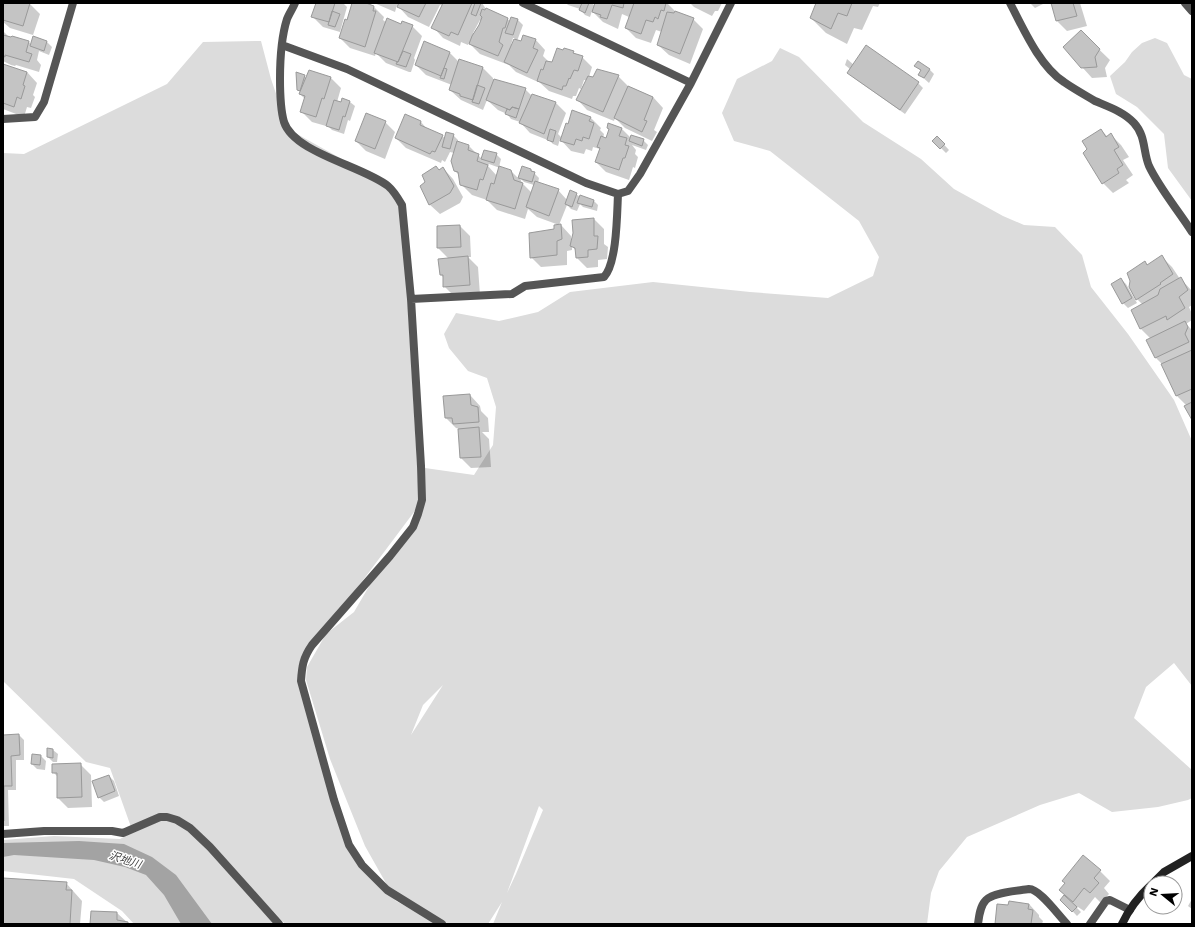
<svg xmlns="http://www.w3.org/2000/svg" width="1195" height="927" viewBox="0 0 1195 927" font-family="'Work Sans','Noto Sans JP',sans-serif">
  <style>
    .green { fill: #dcdcdc; fill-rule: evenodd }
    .water { fill: #a3a3a3 }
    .shadow { fill: #0003; fill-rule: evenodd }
    .building { fill: #c4c4c4; stroke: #999 }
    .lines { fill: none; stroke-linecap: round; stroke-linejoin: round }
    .lane { stroke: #555; stroke-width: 8 }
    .street { stroke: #555; stroke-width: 8 }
    .secondary { stroke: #222; stroke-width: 8 }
    .labels { text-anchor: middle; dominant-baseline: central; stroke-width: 3; stroke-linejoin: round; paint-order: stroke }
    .water-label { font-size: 11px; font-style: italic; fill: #444; stroke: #fff }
  </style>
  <rect width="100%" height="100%" fill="#fff"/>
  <path class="green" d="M1155,38L1167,43L1184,75L1192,79V201L1168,168L1164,134L1137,107L1116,94L1110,76L1125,62L1132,52L1142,43Z
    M261,41L271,79L288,129L376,178L402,205L419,499L425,468L474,475L493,445L496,407L487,378L468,371L449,348L444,334L456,313L499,321L538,312L570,292L653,282L750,292L828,298L873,276L879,257L859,221L770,151L734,141L722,113L737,79L772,61L780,48L799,57L863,122L921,159L954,189L1003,216L1024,225L1055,227L1082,255L1091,287L1128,334L1174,400L1192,441V686L1174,663L1146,687L1134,718L1192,770V798L1188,800L1158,807L1112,812L1079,793L1040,805L967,837L939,871L931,893L927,924H493L502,902L488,924H285L194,827L163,813L131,827L110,768L86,762L3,681V153L24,154L167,84L203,42ZM417,508L410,531L375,576L354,612L326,634L307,667L306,680L330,759L365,846L387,885L431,920L396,901L347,844L301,680V663ZM443,685L411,735L423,705ZM539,806L543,810L516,874L507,893Z
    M160,817L188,827L280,924H134L122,911L74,879L3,871V840L54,836L120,839Z"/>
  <path class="water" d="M79,841L124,844L152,857L176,875L212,924H181L164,895L146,875L125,867L94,860L14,855L3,857V843Z"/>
  <path class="shadow" d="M4,3H29L40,14L33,35L10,28L3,22Z
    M317,3H343L347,7L340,32L323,27L312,16Z
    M353,3H362L374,7L384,17L383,20L387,23L412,26L422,36L414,58L415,60L411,72H409L386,63L376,53L375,56L350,48L340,38Z
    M374,3H473L475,6L476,3H482L486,9L507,19L510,21L518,20L523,25L517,41L522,42L535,39L545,50L543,56L548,61L547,62L553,63L573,52L576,55L582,57L592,67L589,77L618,76L628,86L653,97L663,108L654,130L657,132L652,141L625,128L615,118L614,121L587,110L577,99L587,80H584L581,89L579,88L576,96H573L572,99L549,91L538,81V82L516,72L509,65L480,54L469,43L468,45L461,42L460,46L443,38L433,27L443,6L440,5L429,27L408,17L397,5L395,12ZM480,20H482L474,33H473ZM513,38H515L512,45H511Z
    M566,3H592L595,6L596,3H667L677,13L693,19L703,29L690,64L669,55L658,45L662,32L656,30L651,43L636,38L626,28L629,17L622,14L618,29L603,22L592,11L590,17L585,15L580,9L568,5Z
    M690,3H722L718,11H715L712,16L694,7Z
    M817,3H880L878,7L873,6L862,30L854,28L847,44L826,33L811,18Z
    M1030,3H1045L1035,8Z
    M1052,3H1080L1087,26L1067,31L1057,21Z
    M3,31L10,38L12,37L29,42L31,45L47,42L52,47L49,55L39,51L37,60L41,65L39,72L16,65L15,66L11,65L3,61Z
    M1081,32L1110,60L1105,68L1107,77L1092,78L1082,67Z
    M866,47L918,83L923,88L905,114L854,78L849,73L850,69L845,65L847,59L854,65Z
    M450,53L459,62L460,60L483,68L493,78V79L525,89L532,96L556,103L566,113L558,134L562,138L590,117L601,128L600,130L604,134L603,138L607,139L610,130L608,128H621L631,138L643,140L648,145L646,150L632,145L636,150L635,154L638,157L635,168L633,167L629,180L606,172L596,162L600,149L593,147L592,151L586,149L584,154L571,151L560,139L558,146L553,144L550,141L530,133L520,122L511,119L507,114L498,110L487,100L483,110L461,100L450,90L452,85L426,75L416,65Z
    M3,65L27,72L37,83L33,95L35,97L31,108L27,107L24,117L3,109Z
    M916,66L930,70L934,74L929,83L920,75L921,71Z
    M309,71L331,78L341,88L337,102L341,103L343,99L350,102L355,106L350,121L348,120L344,134L332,130L327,125L326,126L312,122L301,111L305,99L300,94L301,92L298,89L304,75L306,78Z
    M406,116L421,122L427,129L442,136L446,139L453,135L458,140V142L469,146L482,159L496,154L501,159L499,167L511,171L519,179L523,167L531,170L539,178L538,183L558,190L567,200L576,194L580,197L593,200L598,205L597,211L583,207L580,204L577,211L571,209L567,205L559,225H561L571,236V242L594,219L604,229V244L608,247L607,259L598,260V267L587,268L577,258L576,251L572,246V250L567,251V265L541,267L531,257L559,225L537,217L528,209L525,219L497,210L487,200L472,195L461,184L459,175L454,170V153L450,152L445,162L442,160L441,163L406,148L396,138ZM489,164L500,168L497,176L488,166ZM520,178L524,182L534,185L532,193L522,183Z
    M385,122L395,132L385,159L366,151L356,141Z
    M1101,130L1108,137L1111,135L1121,145L1129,157L1123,160L1133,175L1126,180L1129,183L1113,193L1103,183L1088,149Z
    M937,137L949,150L946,153L933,140Z
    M436,167L439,170L443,168L453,179L463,197L460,203L440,214L429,204Z
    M460,226L470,236L471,257H468L478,267L480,295L455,297L444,286V278L441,275L449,259L438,248Z
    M1162,257L1172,267L1180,279H1181L1192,291V305L1189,307L1192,314V320L1186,324L1192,330V418L1187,406L1177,396L1162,364L1156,358L1148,340L1151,339L1141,329L1132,310L1143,305L1137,299L1145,262L1148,266Z
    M1121,279L1126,284L1137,303L1128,308L1123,303Z
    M470,395L480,406L481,411L488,418L489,432H482L489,439L491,467L471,468L461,458L459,429L456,428L446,418Z
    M19,735L24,740V760H16V790H8L9,826H3V736Z
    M53,750L58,754L57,762H53L48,757Z
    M33,755L41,756L46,761L45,770L37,769L32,764Z
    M81,765L91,775L92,807L68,808L58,798V777L53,772Z
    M109,776L114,781L119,796L104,802L99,797Z
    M1100,871L1110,881L1104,888L1109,894L1101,903L1095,897L1084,911L1078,907L1077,908L1081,912L1077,916L1062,900L1065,895L1060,890Z
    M3,879L66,883L82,901L80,924H3Z
    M1192,899V909L1188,906Z
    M1029,904L1039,915V917L1043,921L1042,924H996L1009,906Z
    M117,913L129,924H91Z"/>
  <path class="building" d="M3,3H30L23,26L3,20Z
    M316,3H335L329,22L311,17Z
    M352,3H366L374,6L373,11H376L365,47L339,38L345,19L347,20Z
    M399,3H426L419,17L397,7Z
    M443,3H472L458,35L451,32L449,36L431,28Z
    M475,3H481L476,16L471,14Z
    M582,3H589L585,13L579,10Z
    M595,3H624L623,8L612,5L607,19L600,17L601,15L592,12Z
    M634,3H666L664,11L661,10L658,19L655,17L653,22L646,20L641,34L625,28Z
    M816,3H852L847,16L838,13L831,29L810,18Z
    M1051,3H1073L1077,16L1056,21Z
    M486,8L508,18L505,28H503L499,42L503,45L498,56L469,44L472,36L479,25L482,17L480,15L482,9L485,10Z
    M332,11L340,14L335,27L328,25Z
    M675,11L694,18L680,54L657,45L667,12L674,13Z
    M511,17L518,19L513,35L505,33Z
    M387,18L401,24L402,21L413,25L398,62L374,53Z
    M1081,30L1100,49L1095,57L1097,67L1081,68L1063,47Z
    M3,35L11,37L12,36L29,41L26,52L32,54L29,62L5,55V57L3,56Z
    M523,35L536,39L533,48L538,50L527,73L504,62L514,39L521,41Z
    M33,36L47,41L44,51L30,46Z
    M424,41L450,52L441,76L415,65Z
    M866,45L919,82L900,110L847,73Z
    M557,48L563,50L564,48L574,51L573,53L583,56L578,71L574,70L570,79L569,78L566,86H563L562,90L537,81L541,69L543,70L546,61L552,62Z
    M403,51L411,54L406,67L396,64L397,62H398Z
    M459,59L483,67L473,100L460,96V94L449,90Z
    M918,61L930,69L924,78L918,75L921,70L914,66Z
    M3,64L27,72L23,85L25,86L21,99L17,97L14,107L3,103Z
    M444,68L447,69L444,79L440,78Z
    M597,69L619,75L603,112L576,100L588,76L593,77Z
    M309,70L331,77L324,99L322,98L316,117L300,112L305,96L299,94Z
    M296,72L305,75L300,91L297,90Z
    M494,79L526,88L519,109L512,107L510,110L486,100Z
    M477,85L485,88L479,104L472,102Z
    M628,86L653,97L644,120L647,121L642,132L614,118Z
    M532,94L556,102L544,134L519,123Z
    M342,98L350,101L345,117L343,116L339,130L326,126L334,100L341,102Z
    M512,107L519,109L516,118L505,114L507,109L510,110Z
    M572,110L591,117L589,121L594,123L589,139L583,137L582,141L576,139L574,145L560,141L566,123L568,124Z
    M366,113L386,121L375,149L355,141Z
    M405,114L421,121L420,125L443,135L435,152L432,151L430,154L395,138Z
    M608,123L622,128L619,136L627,138L625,145L629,146L625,158H623L619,170L595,162L600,148L597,147L601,136L606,138L609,129L607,128Z
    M550,129L556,131L553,142L547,140Z
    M1101,129L1106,137L1111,133L1119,147L1114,150L1123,165L1117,169L1119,173L1102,184L1083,153L1087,149L1082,141Z
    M446,132L454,134L450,149L442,147Z
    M631,135L644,139L642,146L629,141Z
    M937,136L945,144L940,149L932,141Z
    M457,141L469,145L468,150L479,154L477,161L488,165L483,180L480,179L477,190L460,185L458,172L454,171L451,161Z
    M484,150L497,153L494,163L481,159Z
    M436,166L439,170L443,167L454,186L450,193L429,205L420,186L425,182L422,175Z
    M499,166L511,170L514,180L523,183L515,209L486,200L491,183L494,184Z
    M522,166L531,169V171L535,172L532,182L518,178Z
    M535,181L559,189L549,216L526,207Z
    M570,190L577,193L572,207L565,204Z
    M580,195L594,200L592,207L577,203Z
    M594,218V236H598L597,249L588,250V257L576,258L575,248L570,246L573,233L572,220Z
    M561,224L562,239L557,241V255L530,258L529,233L554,229V225Z
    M460,225L461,247L437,248V226Z
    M1162,255L1173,274L1160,283L1161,284L1136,300L1129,287L1130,281L1127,273L1145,261L1147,265Z
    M468,256L470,285L443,287V275H440L438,259Z
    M1181,277L1188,290L1179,297L1185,308L1167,320L1166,316L1140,329L1131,310L1158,295L1160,289Z
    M1121,278L1132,298L1122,304L1111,284Z
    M1185,321L1188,327L1185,334L1189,342L1155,358L1146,340Z
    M1192,350V389L1176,396L1161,364Z
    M470,394L471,405L478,407L479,422L453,424L452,418H445L443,396Z
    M1192,402V420L1184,406Z
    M479,427L481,457L460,458L458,429Z
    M19,734L20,755L11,756L12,786H4V821H3V735Z
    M47,748L53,749V758L47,757Z
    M32,754L41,755L40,765L31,764Z
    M81,763L82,797L57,798V773H52V764Z
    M109,775L115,791L98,798L92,781Z
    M1083,855L1101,870L1094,878L1099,883L1090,893L1084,888L1073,902L1059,890L1065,883L1062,881Z
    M3,878L67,882L66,890H72L70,924H3Z
    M1064,895L1077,907L1072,912L1060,900Z
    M1009,901L1029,904L1028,909L1033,910L1031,924H995L997,904L1008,905Z
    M91,911L117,912V920L128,922V924H90Z"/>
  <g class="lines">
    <path class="lane" d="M978,924C979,916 980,906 986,900C994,892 1017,891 1029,889C1040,889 1058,915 1067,924"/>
    <path class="street" d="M295,3C293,8 289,14 287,19C281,38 280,60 280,79C280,93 280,108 284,122C294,153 363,166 388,186C394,191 398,198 402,205L411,299L421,466L422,500L418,514L413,527L390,556L312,645C303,658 302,666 301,681L334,800L349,845L362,865L387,890L442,924
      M523,3L691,83
      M1010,3C1023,28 1040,67 1064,82C1074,89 1085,95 1095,101C1109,107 1124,112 1134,123C1146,136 1143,152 1149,166C1160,189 1178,210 1192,232
      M1185,3L1192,11
      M282,45L347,69L586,183L618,194L628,191L640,174L691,83L731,3
      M3,119L35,117L44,102L73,3
      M411,299L512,294L525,286L604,277C617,263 617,214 618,194
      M3,834L44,831H112L123,833L160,817H167L177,820L190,828L210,847L279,924
      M1090,924L1106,901L1110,900L1130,910"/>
    <path class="secondary" d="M1153,883L1164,872L1192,856
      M1122,924C1129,909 1139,896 1151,885"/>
  </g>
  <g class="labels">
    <g class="water-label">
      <text transform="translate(125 860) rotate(18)">沢地川</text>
    </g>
  </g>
  <rect width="1195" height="927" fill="none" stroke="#000000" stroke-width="8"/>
  <g transform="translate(1163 895) rotate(288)"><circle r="19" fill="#ffffff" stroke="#999999"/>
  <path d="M0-3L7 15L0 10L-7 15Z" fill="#000000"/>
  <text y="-6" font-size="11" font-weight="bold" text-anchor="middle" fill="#000000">N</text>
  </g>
</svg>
